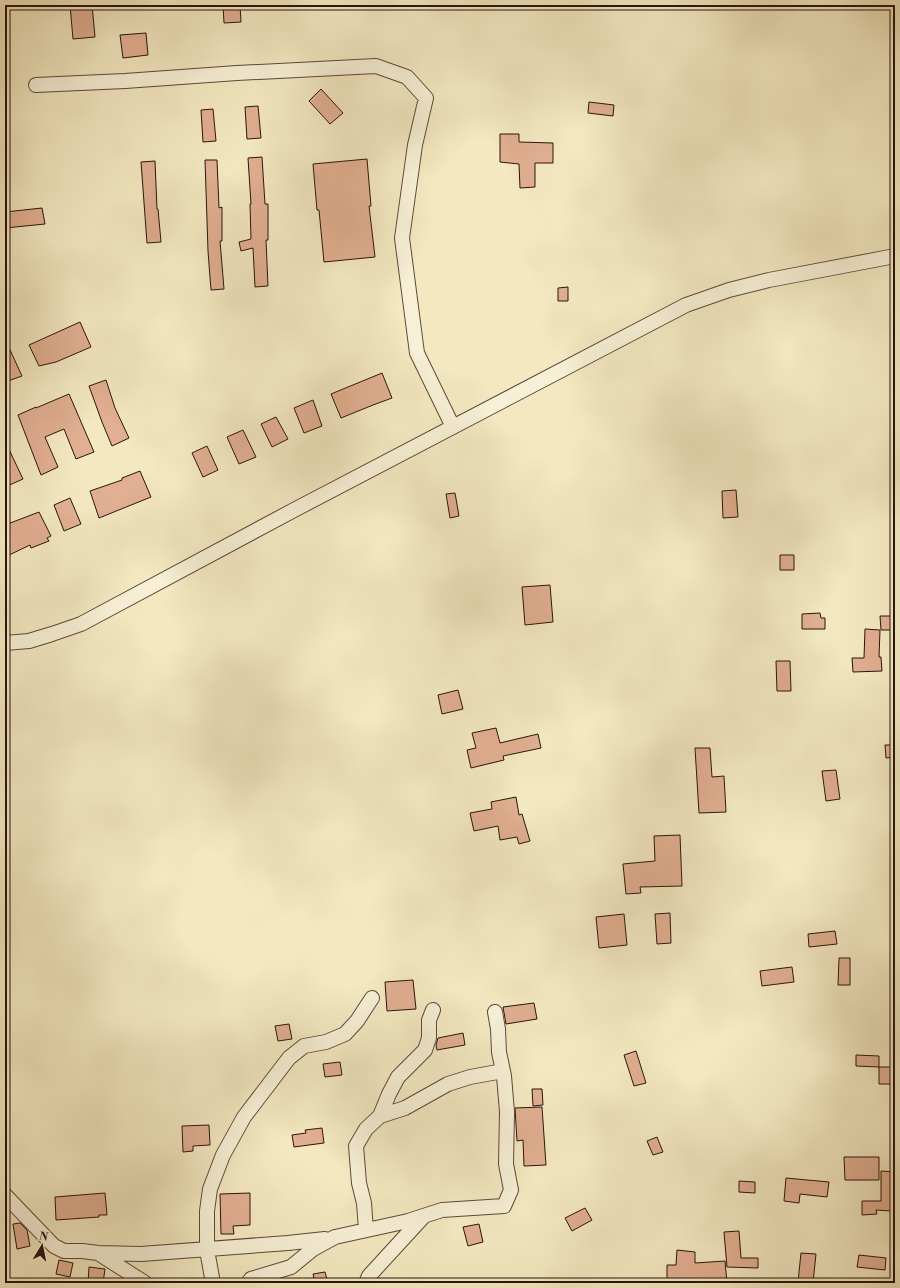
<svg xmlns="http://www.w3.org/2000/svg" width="900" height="1288" viewBox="0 0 900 1288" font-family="'Libre Bodoni',serif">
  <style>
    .building { fill: #e1af91; stroke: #29140d }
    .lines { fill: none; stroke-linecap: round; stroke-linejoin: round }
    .street-casing { stroke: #5c493a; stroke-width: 16 }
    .street { stroke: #f7f0d6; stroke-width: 14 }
  </style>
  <rect width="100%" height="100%" fill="#f3e8c0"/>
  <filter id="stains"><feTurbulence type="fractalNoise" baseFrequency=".005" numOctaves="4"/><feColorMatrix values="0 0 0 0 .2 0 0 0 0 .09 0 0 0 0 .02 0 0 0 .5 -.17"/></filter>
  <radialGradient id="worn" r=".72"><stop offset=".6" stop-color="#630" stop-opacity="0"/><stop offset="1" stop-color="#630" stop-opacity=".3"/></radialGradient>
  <path class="building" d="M70,5H92L95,37L73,39Z
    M223,5H240L241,22L224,23Z
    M146,33L148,55L123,58L120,35Z
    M321,89L343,113L330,124L309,101Z
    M589,102L614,105L613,116L588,113Z
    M258,106L261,138L247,139L245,107Z
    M213,109L216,141L203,142L201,110Z
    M500,134H519V142L553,143V163H535V187L520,188L519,164L500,162Z
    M262,157L265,204H268V240H266L268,286L255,287L253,248L241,251L239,242L251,239L250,204H251L248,158Z
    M367,159L371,206H369L375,257L324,262L319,210H317L313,164Z
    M205,160H217L219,208L222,207V241H220L224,289L211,290L208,251Z
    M155,161L157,209H158L161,242L147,243L141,162Z
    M42,208L45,224L5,228V212Z
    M568,287V301H558V288Z
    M80,322L91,347L56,362L39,366L29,345Z
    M5,339L22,376L5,382Z
    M382,373L392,398L373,405L341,418L331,394Z
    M106,380L115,408L129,438L112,446L102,422L89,386Z
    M69,394L94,452L76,459L64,429L45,437L58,467L41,475L18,415L36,407V408Z
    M313,400L322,426L304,433L294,408Z
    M276,417L288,439L272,447L261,424Z
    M243,430L256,457L239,464L227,437Z
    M5,441L23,479L5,487Z
    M207,446L218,470L203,477L192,453Z
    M140,471L151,497L99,518L90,491L122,480V478Z
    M736,490L738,517L723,518L722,491Z
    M455,493L459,516L450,518L446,494Z
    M70,498L81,524L64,531L54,505Z
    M39,512L51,536L47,538L49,541L31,548L30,545L5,557V525Z
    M780,555H794V570H780Z
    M550,585L553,622L525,625L522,587Z
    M820,613L821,618H825V629H802V614Z
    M880,616H895V630H881Z
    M865,629L880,630L879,657H881L882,671L853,672L852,658H864Z
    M776,661H790L791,691H777Z
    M458,690L463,709L442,714L438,695Z
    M496,728L500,743L538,734L541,748L503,756L504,760L471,768L467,750L476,748L472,733Z
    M885,745H895V757L886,758Z
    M695,748H710L712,777L724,776L726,812L699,813Z
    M836,770L840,799L826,801L822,771Z
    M516,797L519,815L522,814L530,841L519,844L517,837L500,840L498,826L474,831L470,813L492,809L491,802Z
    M680,835L682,886L640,887L641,893L626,894L623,864L655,861L654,836Z
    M670,913L671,943L657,944L655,914Z
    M624,914L627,945L599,948L596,917Z
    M835,931L837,944L809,947L808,934Z
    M839,958H850V985H838Z
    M792,967L794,982L762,986L760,971Z
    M413,980L416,1009L387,1011L385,982Z
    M534,1003L537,1019L506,1024L503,1007Z
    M289,1024L292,1039L278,1041L275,1026Z
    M463,1033L465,1045L437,1050L436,1045L438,1038Z
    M636,1051L646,1083L634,1086L624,1055Z
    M856,1055L879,1056V1067L856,1066Z
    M340,1062L342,1075L325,1077L323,1064Z
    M879,1067H895V1084H879Z
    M532,1089H542L543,1105L533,1106Z
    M542,1107L546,1165L524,1166L523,1140L517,1141L515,1108Z
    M209,1125L210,1145L193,1146V1151L183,1152L182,1126Z
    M322,1128L324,1143L294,1147L292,1135L306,1133L305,1130Z
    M657,1137L663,1152L653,1155L647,1141Z
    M844,1157H879V1180H845Z
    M881,1171L895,1172L892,1211L876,1210L877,1214L862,1215V1201H881Z
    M786,1178L829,1182L827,1197L800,1194L799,1203L784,1201Z
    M739,1181L755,1182V1193L739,1192Z
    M105,1193L107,1215H99V1217L56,1220L55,1197Z
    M250,1193V1225L233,1226L234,1234H221L220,1194Z
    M585,1208L592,1220L572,1231L565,1218Z
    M20,1223L27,1230L30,1246L17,1249L13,1224Z
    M479,1224L483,1242L468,1246L463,1227Z
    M739,1231L741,1258H758V1268L727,1267L724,1232Z
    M677,1250L695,1252V1263L725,1261L727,1283H713L712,1281L667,1280V1265H676Z
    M801,1253L816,1254L813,1283L798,1282Z
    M859,1255L886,1258L885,1270L857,1267Z
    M59,1260L73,1263L70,1277L56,1274Z
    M89,1267L105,1269L103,1283H88Z
    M325,1272L328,1283H315L313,1274Z"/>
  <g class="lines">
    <defs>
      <path id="street" d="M36,85L125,81L237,73L376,66L407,77L426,98L415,145L402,238L417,353L453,427
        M5,643L29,641L52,634L81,624L294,510L686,305L729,290L769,280L895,256
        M380,1116L389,1094L398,1077L425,1050L429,1038V1020L433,1010
        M5,1195L54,1246L64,1251H82L98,1253L145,1283
        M366,1230L364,1203L359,1183L356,1146L366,1129L380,1116L405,1108L448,1084L470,1077L503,1071
        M98,1253L141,1254L288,1243L325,1239
        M213,1283L207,1250V1211L210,1189L223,1155L244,1117L289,1058L304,1046L326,1042L345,1034L357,1021L372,998
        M248,1283L251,1279L291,1267L313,1249L335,1237L408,1221L442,1210L504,1206L511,1190L506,1164L507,1112L504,1076L499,1052L498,1029L495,1012
        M366,1283L369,1276L423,1217"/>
    </defs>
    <use href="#street" class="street-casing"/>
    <use href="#street" class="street"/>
  </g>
  <rect width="900" height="1288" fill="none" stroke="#f3e8c0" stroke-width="20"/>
  <rect x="6" y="6" width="888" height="1276" fill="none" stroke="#29140d" stroke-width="2"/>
  <rect x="10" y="10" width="880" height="1268" fill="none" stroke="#29140d"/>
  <g transform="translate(42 1246) rotate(10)" stroke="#f7f0d6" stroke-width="3" paint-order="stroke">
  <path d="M0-3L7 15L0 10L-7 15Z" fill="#29140d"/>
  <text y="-6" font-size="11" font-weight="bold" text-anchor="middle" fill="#29140d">N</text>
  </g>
  <rect width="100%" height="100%" filter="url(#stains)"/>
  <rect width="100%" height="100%" fill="url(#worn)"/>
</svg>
